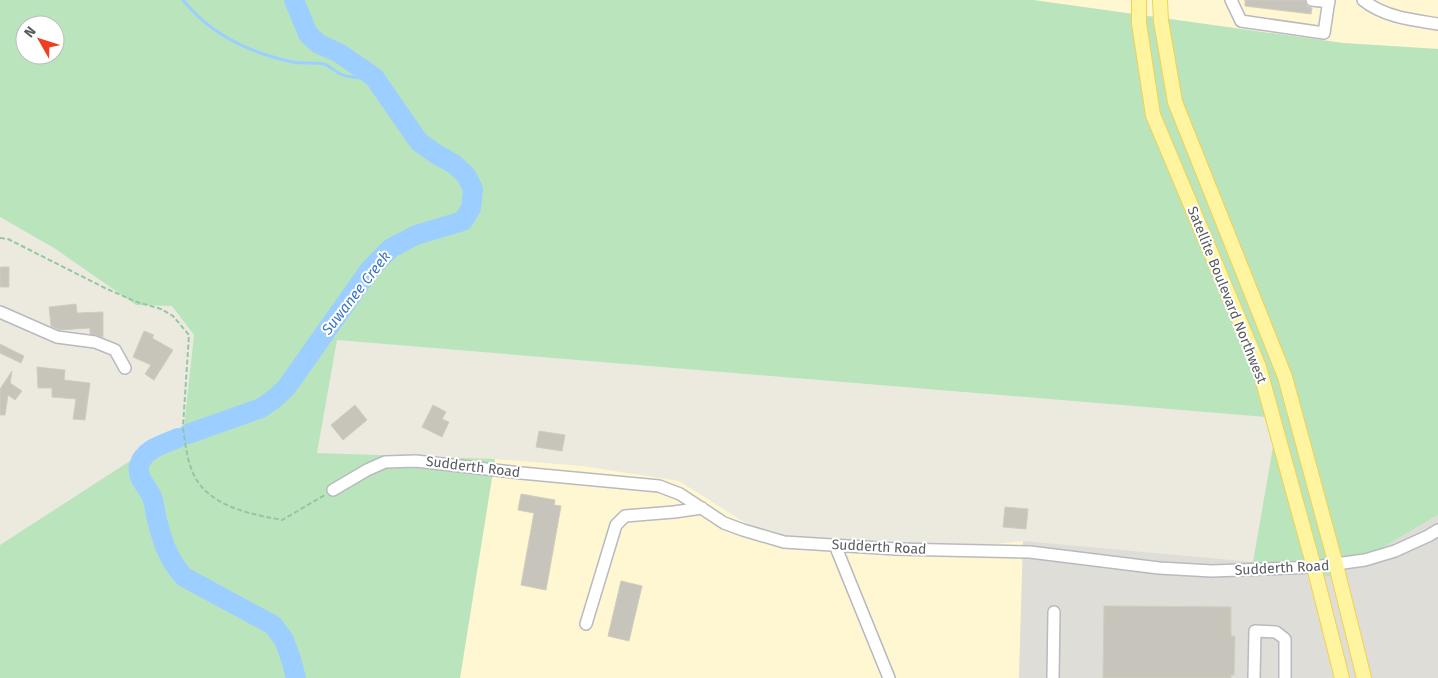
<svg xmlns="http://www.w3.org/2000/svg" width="1438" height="678" viewBox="0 0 1438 678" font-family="'Fira Sans',sans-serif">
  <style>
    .commercial { fill: #fff7d1 }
    .industrial { fill: #dfddd7 }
    .green { fill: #bae5bc; fill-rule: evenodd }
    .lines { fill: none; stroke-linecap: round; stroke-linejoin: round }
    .stream { stroke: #9cceff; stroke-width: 3 }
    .river { stroke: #9cceff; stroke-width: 20 }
    .building { fill: #c7c4bc; stroke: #d1ccbd }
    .minor-casing { stroke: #b7babf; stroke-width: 14 }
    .major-casing { stroke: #f5d04f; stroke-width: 16 }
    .path { stroke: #93c6a4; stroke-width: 2; stroke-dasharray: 5 2.5; stroke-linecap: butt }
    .minor { stroke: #fff; stroke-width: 11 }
    .major { stroke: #fff5a1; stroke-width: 14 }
    .labels { text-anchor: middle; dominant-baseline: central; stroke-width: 4; stroke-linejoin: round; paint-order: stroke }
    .street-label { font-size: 14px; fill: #585c61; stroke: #fff }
    .water-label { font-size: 15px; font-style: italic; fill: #3c77c5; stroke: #fff }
  </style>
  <rect width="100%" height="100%" fill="#eceadf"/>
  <path class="commercial" d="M1033,0H1438V49L1343,43Z
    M495,459L582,466L679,481L782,546L943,550L1023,541L1019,678H460Z"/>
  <path class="industrial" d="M1438,515V678H1019L1023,541L1253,562L1332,577Z"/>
  <path class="green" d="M0,0H1033L1343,43L1438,49V515L1332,577L1253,562L1278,418L337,340L317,453L495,459L460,678H0V545L184,426L194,335L172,306L136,305L54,248L0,217ZM25,25H55V55H25Z"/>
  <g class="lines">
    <path class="stream" d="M183,0C211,35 250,53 293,62C303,64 314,62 324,64C330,66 335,71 340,74C351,79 363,77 374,77"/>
    <path class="river" d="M188,434L261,408L274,399L286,388L370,269L391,248L416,235L463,221L471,208L473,189L466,175L454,164L436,154L419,142L374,77L339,53L319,44L308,34L294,0
      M178,438C164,444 143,449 139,466C136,478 148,487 152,497C154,502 155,510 156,516C162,540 167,558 184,577L273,625L284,640L291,659L296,678"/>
  </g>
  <path class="building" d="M1245,0H1305L1307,6L1312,8L1311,14L1245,6Z
    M0,267H9V287H0Z
    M76,304L77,313L103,312V337L90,334V328L60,330L51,326L49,307Z
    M144,331L154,335L152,338L173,350L154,380L145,374L151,365L133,357Z
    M0,344L24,356L21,363L0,353Z
    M37,367L65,370L64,380L90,383L85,420L73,419L76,399L52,397V388H38Z
    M12,371L10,383L22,391L15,400L8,395L5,415H0V389Z
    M355,405L367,420L343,440L331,425Z
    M433,405L446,412L442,419L449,422L442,437L422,427Z
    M539,431L565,435L562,451L536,447Z
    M521,494L555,500L554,505L561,506L546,590L521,585L534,513L518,510Z
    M1005,507L1028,509L1026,529L1003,527Z
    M621,581L642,586L629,641L608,636Z
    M1104,606L1231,607V636H1235L1234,675H1231V678H1103Z"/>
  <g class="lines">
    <defs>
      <path id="minor" d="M1231,0L1241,21L1324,33L1329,0
        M1312,0L1329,2
        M1363,0C1384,17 1412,20 1438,24
        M0,312L57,337L95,342L115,350L125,368
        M333,490L367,470L385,462L416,461L521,473L659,486L680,494L724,523L743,530L784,542L896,549L1030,552L1159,568L1212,571L1314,567L1365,560L1395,551L1428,536L1438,530
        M835,545L889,678
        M586,624L616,525L625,516L674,512L702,508
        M1053,678L1054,612
        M1254,678L1255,631L1276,632L1285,639V678"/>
      <path id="major" d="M1139,0V23L1153,115L1259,367L1314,567L1342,678
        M1160,0L1161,21L1175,102L1285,377L1336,565L1364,678"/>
    </defs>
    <use href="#minor" class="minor-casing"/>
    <use href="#major" class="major-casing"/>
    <path class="path" d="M0,238L8,239L105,288L137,302L161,309L173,316L189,335L183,426
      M183,428C185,442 187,460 193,473C208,507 251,514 282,520L325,495"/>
    <use href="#minor" class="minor"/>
    <use href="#major" class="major"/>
  </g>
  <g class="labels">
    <g class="street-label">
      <text transform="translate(1227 295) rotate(68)">Satellite Boulevard Northwest</text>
      <text transform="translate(473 467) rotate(7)">Sudderth Road</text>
      <text transform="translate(879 547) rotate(3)">Sudderth Road</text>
      <text transform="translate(1282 568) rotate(-3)">Sudderth Road</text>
    </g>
    <g class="water-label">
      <text transform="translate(356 293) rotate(-52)">Suwanee Creek</text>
    </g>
  </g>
  <g transform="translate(40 40) rotate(309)"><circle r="24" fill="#ffffff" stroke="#bcbec0"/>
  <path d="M0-4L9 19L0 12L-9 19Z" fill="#ee3f23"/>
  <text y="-8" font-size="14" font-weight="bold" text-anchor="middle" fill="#585c61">N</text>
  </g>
</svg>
